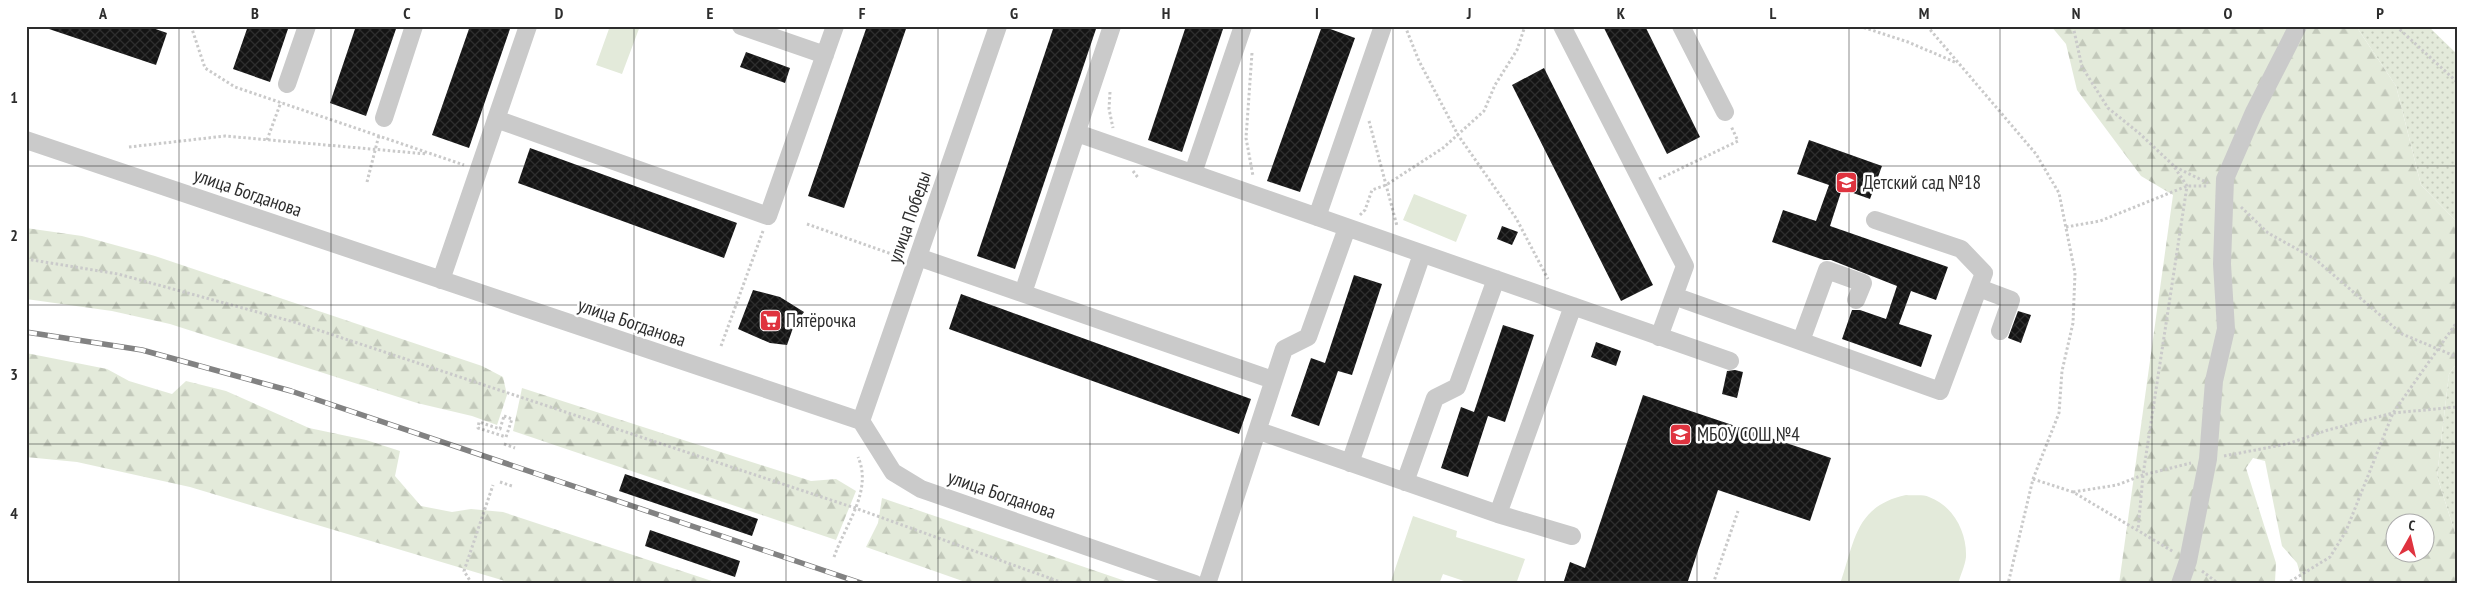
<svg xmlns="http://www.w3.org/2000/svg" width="2483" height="610" viewBox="0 0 2483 610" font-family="'PT Sans Narrow',sans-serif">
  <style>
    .grass { fill: url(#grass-dots) }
    .forest { fill: url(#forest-firs); fill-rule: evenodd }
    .green { fill: #e3eada }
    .building { fill: url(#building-cross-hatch) }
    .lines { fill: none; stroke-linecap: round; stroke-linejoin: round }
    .path { stroke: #cacaca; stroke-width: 3; stroke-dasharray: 2.5 2.5; stroke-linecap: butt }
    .minor { stroke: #cacaca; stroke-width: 18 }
    .rail-casing { stroke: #828282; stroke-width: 5.5 }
    .rail { stroke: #fff; stroke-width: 4; stroke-dasharray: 11; stroke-linecap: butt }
    .grid { fill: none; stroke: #2d2d2d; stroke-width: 1; stroke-opacity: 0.55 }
    .labels { text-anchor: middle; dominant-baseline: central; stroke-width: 5; stroke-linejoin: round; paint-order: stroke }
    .poi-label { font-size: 19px; fill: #2d2d2d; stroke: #fff; text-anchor: start }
    .street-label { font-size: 19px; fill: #2d2d2d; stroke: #fff }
    .neatline { fill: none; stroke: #2d2d2d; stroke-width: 2 }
    .grid-label { font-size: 16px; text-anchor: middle; font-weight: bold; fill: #2d2d2d }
  </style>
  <defs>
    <pattern id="grass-dots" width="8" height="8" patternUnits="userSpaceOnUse" patternTransform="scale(1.25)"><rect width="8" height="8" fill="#e3eada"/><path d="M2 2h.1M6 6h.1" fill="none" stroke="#c3c9bb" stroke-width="1.8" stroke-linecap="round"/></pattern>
    <pattern id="forest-firs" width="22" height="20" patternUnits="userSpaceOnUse" patternTransform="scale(1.25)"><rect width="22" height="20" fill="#e3eada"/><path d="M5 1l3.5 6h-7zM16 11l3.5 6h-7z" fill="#c3c9bb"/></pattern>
    <pattern id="building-cross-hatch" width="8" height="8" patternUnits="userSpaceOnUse" patternTransform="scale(1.25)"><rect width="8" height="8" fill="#141414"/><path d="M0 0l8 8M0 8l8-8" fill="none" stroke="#2e2e2e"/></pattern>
  </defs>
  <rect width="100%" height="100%" fill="#fff"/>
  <path class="grass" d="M2356,26H2428L2457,54V222L2421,185L2396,86Z
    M2457,363V539L2437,476L2449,374Z"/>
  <path class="forest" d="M2051,26H2356L2396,86L2421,185L2457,222V363L2449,374L2437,476L2457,539V584H2303L2297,563L2282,546L2265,461L2253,458L2246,468L2276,563L2275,582L2119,584L2173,195L2141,176L2077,90L2066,44ZM2396,522H2426V552H2396Z
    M26,228L82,236L155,256L482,366L503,377L507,395L497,425L472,416L417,403L170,324L112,311L26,299Z
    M26,353L107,369L129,381L172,394L186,381L226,391L309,428L366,440L400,451L395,476L421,506L452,512L471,509L503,512L721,584H515L190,487L77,462L26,457Z
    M522,388L811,481L836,479L856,491L836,540L513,431Z
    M882,498L1134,584H971L866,547L878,523Z"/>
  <path class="green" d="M610,26H640L622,74L596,65Z
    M1414,194L1467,215L1456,242L1403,220Z
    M1906,495C1913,496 1923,494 1929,497C1954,506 1967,533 1966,557C1965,566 1960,576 1958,584H1840C1855,541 1855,506 1906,495Z
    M1413,516L1457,531L1456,537L1525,559L1516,584H1473L1443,574L1439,584H1390Z"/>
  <path class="building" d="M50,26H147L167,33L156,65L49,29Z
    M248,26H289L270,82L233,69Z
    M356,26H397L366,116L330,103Z
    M470,26H511L469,148L432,135Z
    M867,26H907L844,208L808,196Z
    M1054,26H1097L1015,269L977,256Z
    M1186,26H1224L1182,152L1148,140Z
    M1322,26L1355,38L1300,192L1267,181Z
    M1603,26H1645L1700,137L1667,154Z
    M746,52L790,68L785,83L740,67Z
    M1544,68L1653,285L1621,301L1512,85Z
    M1809,140L1882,166L1870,199L1842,189L1830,226L1948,267L1936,300L1911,291L1899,324L1932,335L1921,367L1842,339L1852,310H1860L1886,319L1897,286L1831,260H1824L1772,242L1783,210L1816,221L1829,185L1797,174Z
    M530,148L737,223L724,258L518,183Z
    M1502,226L1518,232L1512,245L1497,239Z
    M1354,275L1382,284L1352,375L1338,371L1319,426L1291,416L1311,358L1325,363Z
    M753,290L780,297L804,312L793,328L787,345L770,343L738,329Z
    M961,294L1251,399L1239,434L949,329Z
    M2018,311L2031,315L2021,343L2008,338Z
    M1503,325L1534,335L1505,422L1488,416L1468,477L1441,468L1461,407L1474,412Z
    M1596,342L1621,351L1616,366L1591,357Z
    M1735,370L1743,372L1737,398L1722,394L1727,371Z
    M1643,395L1831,458L1810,521L1718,490L1687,584H1563L1570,562L1585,568Z
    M625,474L758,519L752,536L619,491Z
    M650,530L740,561L735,577L645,546Z"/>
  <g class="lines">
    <path class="path" d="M191,26L205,68L235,87L464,165
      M1405,26L1419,61L1458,135L1516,218L1548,279
      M1859,26L1908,42L1957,63
      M1927,26L2036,154L2059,193L2075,273L2073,323L2062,371L2059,413L2033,479L2008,584
      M2073,26L2082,67L2108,108L2139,133L2173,165L2187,186L2143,475L2138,530
      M2396,26L2457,82
      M1252,53L1246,138L1253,176
      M1110,92L1109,109L1113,128
      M1369,121L1397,226
      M267,140L281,102
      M129,147L225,136L427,154
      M2175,167L2208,183
      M1133,171L1139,179
      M1659,179L1738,141L1731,126
      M367,182L379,135
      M2241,207L2268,233L2315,259L2402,334L2457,357
      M1360,215L1365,210L1372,190L1386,185L1443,148L1484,111L1495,85L1517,50L1525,26
      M807,224L900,257
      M2066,227L2100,221L2187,186H2208
      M26,259L118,274L294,322L855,508L1066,584
      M721,346L763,231
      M504,416L512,419L506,437L478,428L479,422L500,429Z
      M504,444L515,448
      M2224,456L2287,444L2328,430L2393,413L2457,407
      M2033,479L2073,492L2174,552
      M500,482L512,486
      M2073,492L2117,485L2143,475L2191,463
      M834,557C845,525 873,491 858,457
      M2202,571L2219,584
      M472,584L464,571L493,485
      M1713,584L1738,511
      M2286,584L2330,557L2346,531L2393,413L2457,322"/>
    <path class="minor" d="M741,26L825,55
      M1562,26L1685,266L1659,337
      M1681,26L1725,112
      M287,84L307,26
      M384,118L414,26
      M496,119L768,216L835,26
      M1077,133L1730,361
      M26,140L861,421L893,472L921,489L1195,584
      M1193,173L1243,26
      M1317,217L1383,26
      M918,257L1273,380
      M441,280L528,26
      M1979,288L2011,300L2000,331
      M1023,293L1112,26
      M1674,296L1940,391L1984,273L1961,249L1875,220
      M1801,341L1827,270L1863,283L1856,300
      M861,421L998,26
      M1259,431L1498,514L1573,306
      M1350,463L1422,254
      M1405,482L1435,398L1457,387L1496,279
      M1498,514L1572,536
      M1207,584L1284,349L1308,337L1347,228
      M2180,584L2188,561L2208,459L2214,381L2226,329L2222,264L2225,179L2254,112L2298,26"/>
    <defs>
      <path id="rail" d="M26,332L142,350L291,391L864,584"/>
    </defs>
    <use href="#rail" class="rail-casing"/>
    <use href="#rail" class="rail"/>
  </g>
  <path class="grid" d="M179,26V584M331,26V584M483,26V584M634,26V584M786,26V584M938,26V584M1090,26V584M1242,26V584M1393,26V584M1545,26V584M1697,26V584M1849,26V584M2000,26V584M2152,26V584M2304,26V584M26,166H2457M26,305H2457M26,444H2457"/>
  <defs>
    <symbol id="school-square" viewBox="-11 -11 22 22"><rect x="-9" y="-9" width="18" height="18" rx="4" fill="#df333f" stroke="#fff"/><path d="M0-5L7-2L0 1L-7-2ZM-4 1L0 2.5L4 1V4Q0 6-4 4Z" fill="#fff"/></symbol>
    <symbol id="supermarket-square" viewBox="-11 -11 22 22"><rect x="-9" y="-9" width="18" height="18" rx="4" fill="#df333f" stroke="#fff"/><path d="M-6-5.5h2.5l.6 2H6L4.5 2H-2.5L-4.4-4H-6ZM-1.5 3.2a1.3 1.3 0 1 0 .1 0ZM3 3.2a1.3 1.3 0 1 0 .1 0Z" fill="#fff"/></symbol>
  </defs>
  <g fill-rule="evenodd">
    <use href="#school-square" x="1834" y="170" width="25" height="25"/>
    <use href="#supermarket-square" x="758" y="308" width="25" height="25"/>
    <use href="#school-square" x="1668" y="422" width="25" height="25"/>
  </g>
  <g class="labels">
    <g class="poi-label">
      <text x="1863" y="182">Детский сад №18</text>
      <text x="786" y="320">Пятёрочка</text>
      <text x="1697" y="434">МБОУ СОШ №4</text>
    </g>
    <g class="street-label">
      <text transform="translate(248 192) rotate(19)">улица Богданова</text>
      <text transform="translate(909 217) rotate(-71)">улица Победы</text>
      <text transform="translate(632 322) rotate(19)">улица Богданова</text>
      <text transform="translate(1002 494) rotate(19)">улица Богданова</text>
    </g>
  </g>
  <rect width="2483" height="610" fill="none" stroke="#ffffff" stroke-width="55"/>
  <g transform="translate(2410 538) rotate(8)"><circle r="24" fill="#ffffff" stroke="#ababab"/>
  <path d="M0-4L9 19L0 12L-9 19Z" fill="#df333f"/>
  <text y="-8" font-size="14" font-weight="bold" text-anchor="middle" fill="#2d2d2d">С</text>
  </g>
  <rect x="28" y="28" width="2428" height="554" class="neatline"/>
  <g class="grid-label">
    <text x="103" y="19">A</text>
    <text x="255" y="19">B</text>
    <text x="407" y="19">C</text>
    <text x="559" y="19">D</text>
    <text x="710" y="19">E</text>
    <text x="862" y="19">F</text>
    <text x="1014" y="19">G</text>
    <text x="1166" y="19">H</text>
    <text x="1317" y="19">I</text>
    <text x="1469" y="19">J</text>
    <text x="1621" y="19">K</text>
    <text x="1773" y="19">L</text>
    <text x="1924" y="19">M</text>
    <text x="2076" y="19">N</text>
    <text x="2228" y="19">O</text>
    <text x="2380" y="19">P</text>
    <text x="14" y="103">1</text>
    <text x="14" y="241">2</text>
    <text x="14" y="380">3</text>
    <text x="14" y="519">4</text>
  </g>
</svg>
